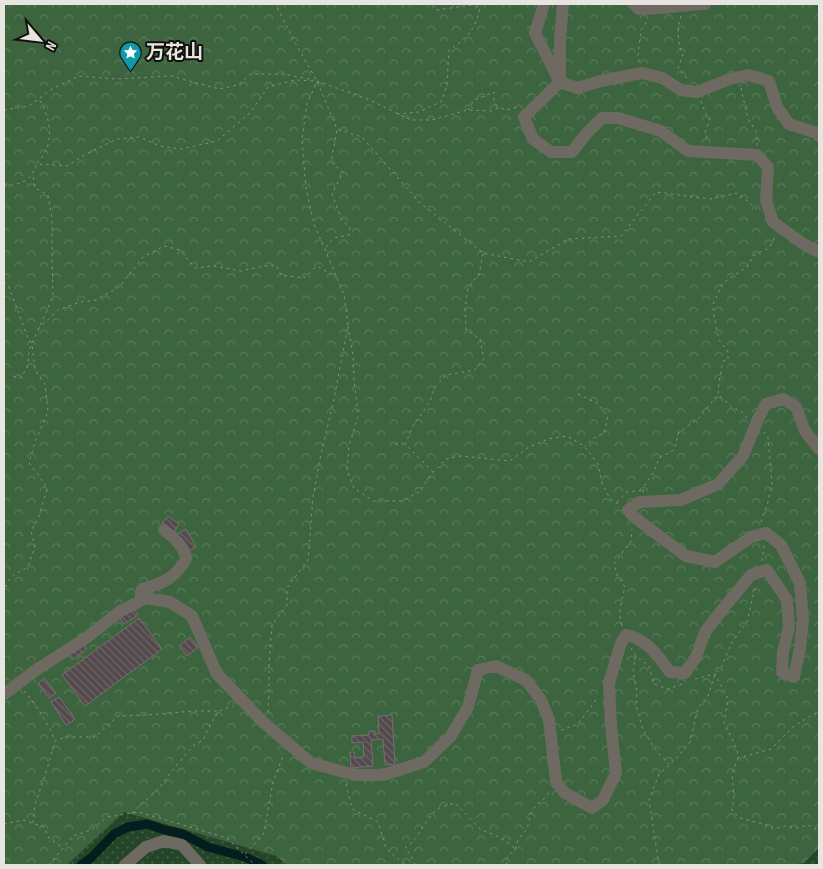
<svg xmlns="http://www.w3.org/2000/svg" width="823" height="869" viewBox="0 0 823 869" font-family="'Sofia Sans Condensed','Noto Sans SC',sans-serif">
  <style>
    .grass { fill: url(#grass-dots) }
    .forest { fill: url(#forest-crowns) }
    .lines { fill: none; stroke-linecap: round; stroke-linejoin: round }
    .canal { stroke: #041d1e; stroke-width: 9 }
    .building { fill: url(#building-back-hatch); stroke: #796f71 }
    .path { stroke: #8f8c86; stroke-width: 1; stroke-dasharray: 2.5 4; stroke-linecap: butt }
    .minor { stroke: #6e6a61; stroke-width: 12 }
    .labels { text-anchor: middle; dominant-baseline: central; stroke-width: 4; stroke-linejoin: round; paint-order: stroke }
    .poi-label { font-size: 19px; font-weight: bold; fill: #e8e5e0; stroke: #12100d; text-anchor: start }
  </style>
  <defs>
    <pattern id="grass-dots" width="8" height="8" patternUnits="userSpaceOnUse" patternTransform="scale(1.25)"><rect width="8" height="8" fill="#254528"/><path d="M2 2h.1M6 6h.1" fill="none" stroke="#456047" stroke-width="1.8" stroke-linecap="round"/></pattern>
    <pattern id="forest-crowns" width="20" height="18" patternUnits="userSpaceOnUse" patternTransform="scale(1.25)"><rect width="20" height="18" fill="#3c653f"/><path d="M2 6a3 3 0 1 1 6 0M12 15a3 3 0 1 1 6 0" fill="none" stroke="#587b5a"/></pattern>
    <pattern id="building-back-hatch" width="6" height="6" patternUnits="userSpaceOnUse" patternTransform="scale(1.25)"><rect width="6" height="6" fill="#544a4d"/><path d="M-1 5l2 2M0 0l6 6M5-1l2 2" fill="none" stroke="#6d6466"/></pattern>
  </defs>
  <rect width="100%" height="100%" fill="#2b2720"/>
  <path class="grass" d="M124,812L276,856L287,865H67Z
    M819,848V865H789L804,863Z"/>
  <path class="forest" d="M4,4H819V848L804,863L789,865H287L276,856L124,812L67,865H4Z"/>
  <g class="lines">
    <path class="canal" d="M81,865L91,858L114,834L128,827L147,824L165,830L183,834L208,847L245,857L262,865"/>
  </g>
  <path class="building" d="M168,516L179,524L174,532L162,523Z
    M186,529L196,547L187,552L177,534Z
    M132,607L138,615L124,624L118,616Z
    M139,618L162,649L85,706L62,675Z
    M190,637L198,647L187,656L179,646Z
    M83,643L87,649L72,660L68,654Z
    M44,678L56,693L49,698L38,684Z
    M59,697L75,719L66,725L51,702Z
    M392,715L395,764L385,765L383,739L371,740L373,766L351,768L350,752H354L355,758L364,757L363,742L352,743V736L369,735V731H375V734H379L378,716Z"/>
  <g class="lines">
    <path class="path" d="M273,4L276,5L292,37L317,81L337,129L362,137L419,202L483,253L529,262L568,239L621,236L656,192L710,199L737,193L757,209
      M681,16C677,28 677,43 683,54L678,69L689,80
      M639,62L638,56L641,30L649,19
      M741,88L748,119L757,133V145
      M701,101L706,114L710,118L705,133L708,141
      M4,110L29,106L52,89L79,76L116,79L171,76L219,89L238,85L251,74H284L314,80
      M468,110L474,100L494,92V103L498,106
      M397,114L419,112L442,101L447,84L449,50C467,38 475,30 480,8L472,5L437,10L430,4
      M37,163C56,143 51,120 39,99
      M4,186C22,184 30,182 37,164L67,166L86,154L117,139L139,137L160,146L181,149L217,141L250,113L268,87L295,80L317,81L370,100L411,120H432L467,110L491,111L499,107L506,110L518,107
      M326,247L334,238L349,235L350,228L341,218L332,194L343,172L331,162L337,130
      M4,282L8,285L18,311L27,336L32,344L35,370L45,384L48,412L35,442L29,463L40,477L47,489L38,519L31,531L35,546L28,567C14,574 6,578 4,595
      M348,326L353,355L354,380L358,416L349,446L347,470L354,488L373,501H402L419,492L431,475L446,459L460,456L510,461L529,447L548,439L567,436L584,446L598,464L602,483L610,499L620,505
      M38,329L58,310L80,302L96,300L119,287L143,257L164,246L180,250L195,268L214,266L241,271L264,266L276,265L281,275L304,278L317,266L337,277
      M13,376L20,378C23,374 26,370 28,364C29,356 28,350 32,344L53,296L52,256V220L48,195L35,188L33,175
      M578,394L597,403L608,416L604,433L592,439L585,446
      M747,418L741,411L731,407L718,394L719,383L723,361L728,360V352L719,340L714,316L713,304L723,283L747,267L754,255L769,248L774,239V236
      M395,444H404
      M433,472L405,444L413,426L430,402L434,389L446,375L475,370L484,359L480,339L466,330L465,308L468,288L479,274L483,254
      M643,492L644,486L654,472L659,458L674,450L679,432L699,418L718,394
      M617,502L627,492L643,490
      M761,522L768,502L772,483L768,437L764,432
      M762,561L764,546
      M622,625C617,614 622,598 625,587L617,575L614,564L631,541L632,529
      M631,648L636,656L649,666L654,684L668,689L682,684
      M636,656L633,671L637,692L636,706L643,730L658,753L669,764
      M695,679L715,674L728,699L724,723L737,749L738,758L771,749L794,726L819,711
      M24,691C37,706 47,722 55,740
      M268,712L269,695V664L272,625L287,605V588L308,560L313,497L320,459L334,399L348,326L344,294L314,224L306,188L302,139L307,103L317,82
      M561,730L578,724L598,697
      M738,758L732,774L734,796L732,811L740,818L767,825L774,829L785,826L798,828L808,825L819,831
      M346,784L352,809L378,822L386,848L401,862L406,865
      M132,813L161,786L171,772L193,746L203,740L209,727L219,711L233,706
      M33,823L35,805L48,766L55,741L65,737H95L118,716L147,715L193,711H219
      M4,824L23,820L44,827L49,838L63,848
      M245,854L264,833L273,782L283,756L282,753
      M49,865L73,836L91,830L107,817L139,812L227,838L255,865
      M415,865L410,854L405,848C420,838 423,822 436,810C441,806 449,805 455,803L481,830L495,835L509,843L515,849
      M507,865L506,859L515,849L518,840L527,829L531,813L536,805L543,800L550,791
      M659,865L649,800L659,774L676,759L690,742L698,708L708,696L715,674L722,666L731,644L747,622L755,587"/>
    <path class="minor" d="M544,4L535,33L560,82L524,117L533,139L551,152H572L586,134L602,118H618L661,131L688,151L757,155L768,167L766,200L773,222L802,243L819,252
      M563,4L560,38V82L577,88L601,81L642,73L662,78L681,90L697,92L730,79L748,75L769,81L777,107L789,124L817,133L819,136
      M634,4L639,9C662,9 683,5 705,4
      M140,601L142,589C157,585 173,580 182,565C185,562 187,558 185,554C182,545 172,536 164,530
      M4,694L36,670L86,638L119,612L146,598L170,602L192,616L217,674L262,721L311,763L355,775H383L424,762L451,736L468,707L478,670L496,666L526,680L541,700L549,720L556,782L565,793L592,808L603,800L616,773L611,726L609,683L621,643L626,635C646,638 658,656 670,672L685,673L696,657L705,632L722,610L751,575L767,570L787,600L789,627L783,652L782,672L794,677L800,648L803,620L800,583L781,545L766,533L751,537L715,562L686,556L642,523L633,516L628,510L640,502L681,500L718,484L743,456L758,419L766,404L783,399L796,407L805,431L819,449
      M125,865L146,847L164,841L182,845L200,865"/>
  </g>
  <defs>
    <symbol id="sight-pin" viewBox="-11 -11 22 30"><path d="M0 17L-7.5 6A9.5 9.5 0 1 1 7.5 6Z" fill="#0f9aa8" stroke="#12100d"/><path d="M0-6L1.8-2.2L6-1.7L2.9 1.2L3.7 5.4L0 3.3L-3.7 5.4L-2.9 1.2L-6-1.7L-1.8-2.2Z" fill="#fff"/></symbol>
  </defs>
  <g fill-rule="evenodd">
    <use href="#sight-pin" x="118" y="40" width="25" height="34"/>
  </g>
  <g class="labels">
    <g class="poi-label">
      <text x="146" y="52">万花山</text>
    </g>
  </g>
  <rect width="823" height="869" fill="none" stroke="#e8e5e0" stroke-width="10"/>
  <g transform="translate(40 40) rotate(118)" stroke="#12100d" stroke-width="4" paint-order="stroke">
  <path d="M0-4L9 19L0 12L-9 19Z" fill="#e8e5e0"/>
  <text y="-8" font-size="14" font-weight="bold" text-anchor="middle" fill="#e8e5e0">N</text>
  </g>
</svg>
